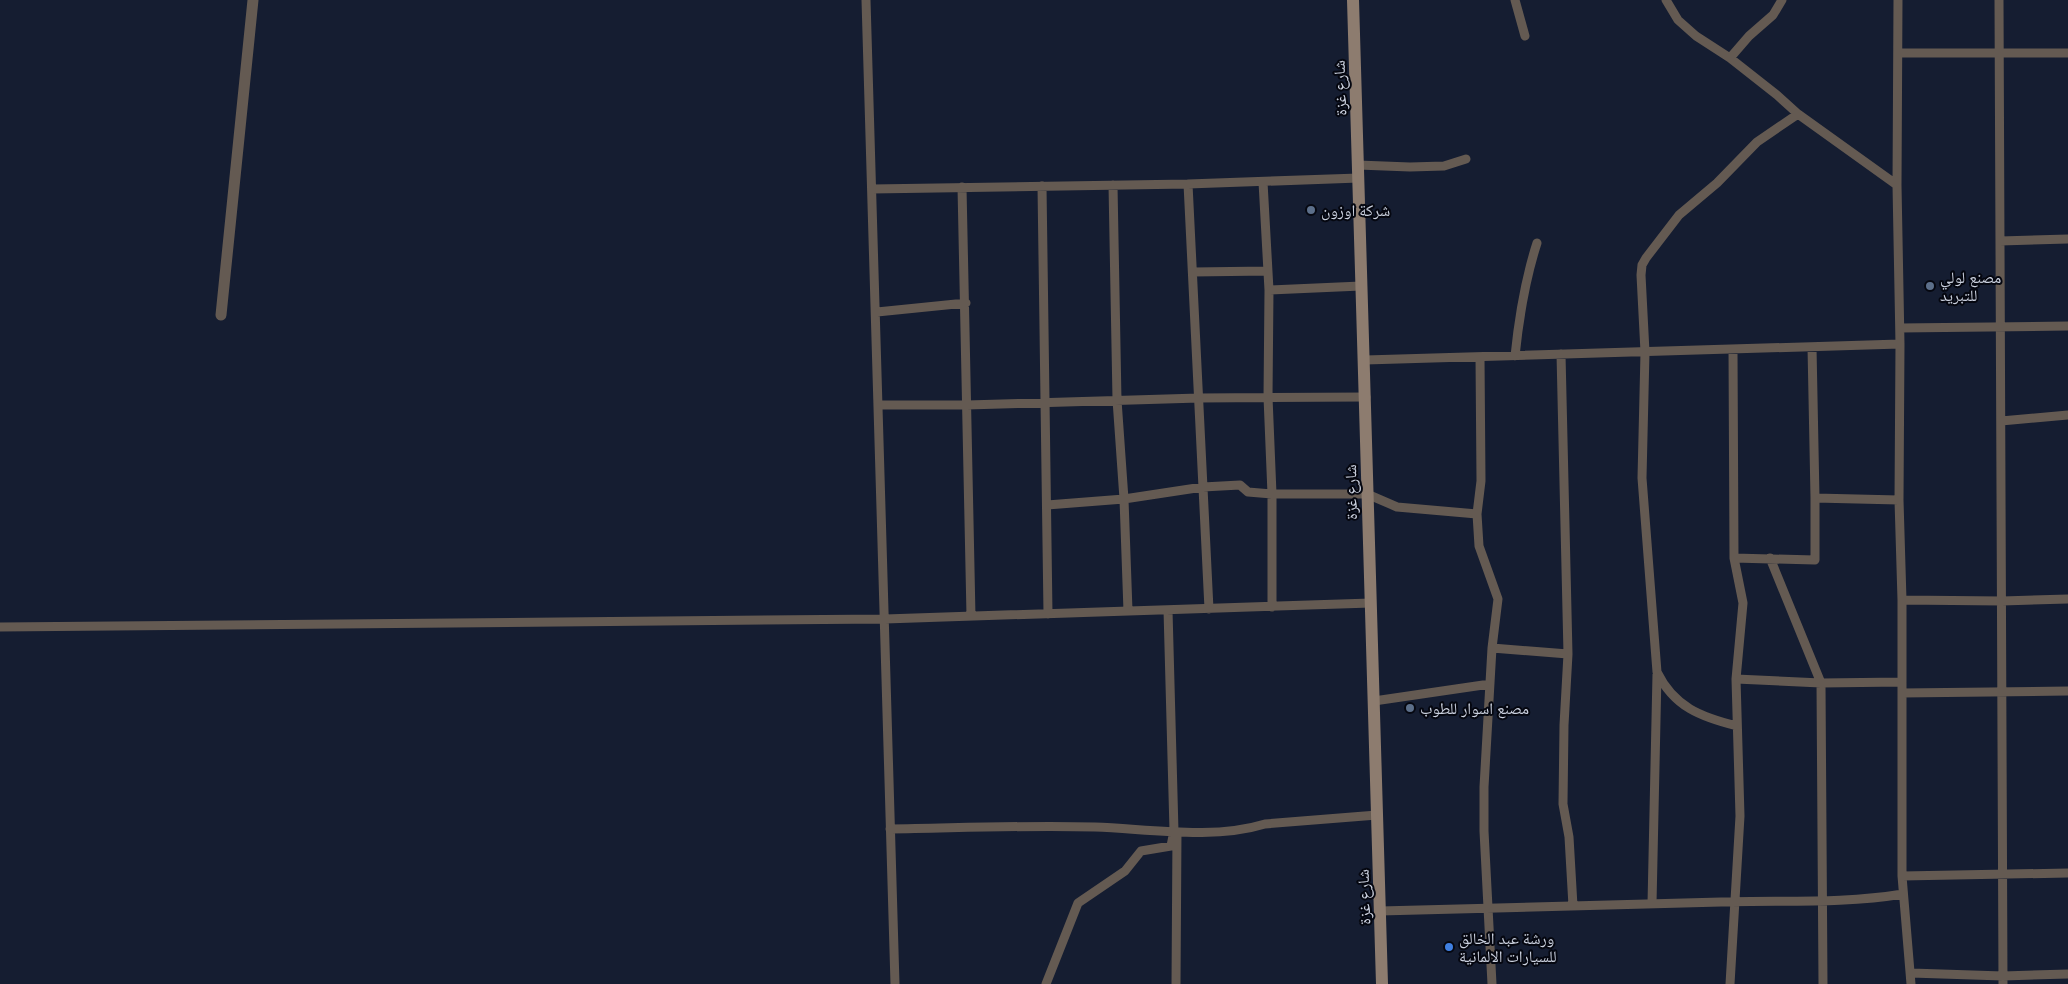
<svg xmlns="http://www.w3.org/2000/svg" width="2068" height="984" viewBox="0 0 2068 984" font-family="Roboto,'Noto Naskh Arabic',sans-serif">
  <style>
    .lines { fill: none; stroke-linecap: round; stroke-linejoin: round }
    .minor { stroke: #645a52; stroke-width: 9 }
    .tertiary { stroke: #645a52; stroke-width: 11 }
    .secondary { stroke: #8d7c6f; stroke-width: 12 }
    .service-dot { fill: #5c6f8a; stroke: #050710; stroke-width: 2 }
    .shop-dot { fill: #3f7fe0; stroke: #050710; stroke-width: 2 }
    .labels { text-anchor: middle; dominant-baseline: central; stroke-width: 4; stroke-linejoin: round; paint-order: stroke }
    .street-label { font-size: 16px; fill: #cbd1df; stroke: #050710 }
    .poi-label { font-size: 16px; fill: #cbd1df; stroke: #050710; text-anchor: start }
  </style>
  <rect width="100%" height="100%" fill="#151d31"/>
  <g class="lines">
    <path class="minor" d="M866,0L895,984
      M1515,0L1525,36
      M1666,0L1678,20L1696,36L1730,58L1777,95L1798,114L1897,185
      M1898,0L1897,185L1900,344L1899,500L1902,600V876L1911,984
      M1999,0L2003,984
      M1898,53H2068
      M1730,58L1749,36L1773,15L1782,0
      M1358,165L1410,167L1444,166L1466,159
      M1263,182L1269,290L1268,397L1272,494V607
      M1188,184L1209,609
      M1113,185L1117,400L1124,499L1128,611
      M1042,186L1048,614
      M962,187L971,616
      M872,189L1188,184L1359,178
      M2000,241L2068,239
      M1193,272L1268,271
      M1269,290L1361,286
      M877,312L966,303
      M1900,328L2068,326
      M1812,347L1815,498
      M1733,349L1734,558L1815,560V498L1899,500
      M1561,354L1568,654L1564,725L1563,804L1569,837L1573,906
      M1515,356C1519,317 1525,280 1537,243
      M1480,357L1481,481L1477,514L1479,546L1498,599L1492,648L1484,787V831L1492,984
      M1365,360L1900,344
      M879,405H967L1199,398L1366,397
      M2001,421L2068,415
      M1047,505L1124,499L1203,487L1240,485L1248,492L1272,494H1367L1397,507L1477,514
      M1734,558L1743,603L1736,679
      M1770,558L1821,683L1823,984
      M1902,600L2002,601L2068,599
      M0,627L885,619L1371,603
      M1492,648L1568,654
      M1902,693L2068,691
      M1374,701L1490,684
      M1737,726C1701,717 1674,707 1657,672L1642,478L1645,352L1641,275L1642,265L1646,258L1679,215L1717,183L1757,142L1798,114
      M890,829C959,828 1027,825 1095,827C1149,829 1213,840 1265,824L1377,815
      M1902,876L2068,873
      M1652,904L1657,674
      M1380,911C1494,908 1608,905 1721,902C1782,900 1843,904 1903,894
      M1911,973L2003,976L2068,974
      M1046,984L1078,903L1125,871L1141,851L1171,846L1174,831L1168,610
      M1176,984L1177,832
      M1730,984L1740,816L1736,679L1821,683L1902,682"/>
    <path class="tertiary" d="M221,315L253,0"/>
    <path class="secondary" d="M1353,0L1382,984"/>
  </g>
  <g class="service-dot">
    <circle cx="1311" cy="210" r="5"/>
    <circle cx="1930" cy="286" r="5"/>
    <circle cx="1410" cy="708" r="5"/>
  </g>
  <circle class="shop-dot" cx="1449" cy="947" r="5"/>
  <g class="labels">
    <g class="street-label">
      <text transform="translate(1340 88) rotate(-92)">شارع غزة</text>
      <text transform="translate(1351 492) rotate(-91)">شارع غزة</text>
      <text transform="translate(1364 897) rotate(-92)">شارع غزة</text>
    </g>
    <g class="poi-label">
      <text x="1321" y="210">شركة اوزون</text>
      <text x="1940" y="277">مصنع لولي<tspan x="1940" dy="18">للتبريد</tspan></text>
      <text x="1420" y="708">مصنع اسوار للطوب</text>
      <text x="1459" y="938">ورشة عبد الخالق<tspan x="1459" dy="18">للسيارات الالمانية</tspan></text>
    </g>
  </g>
</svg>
